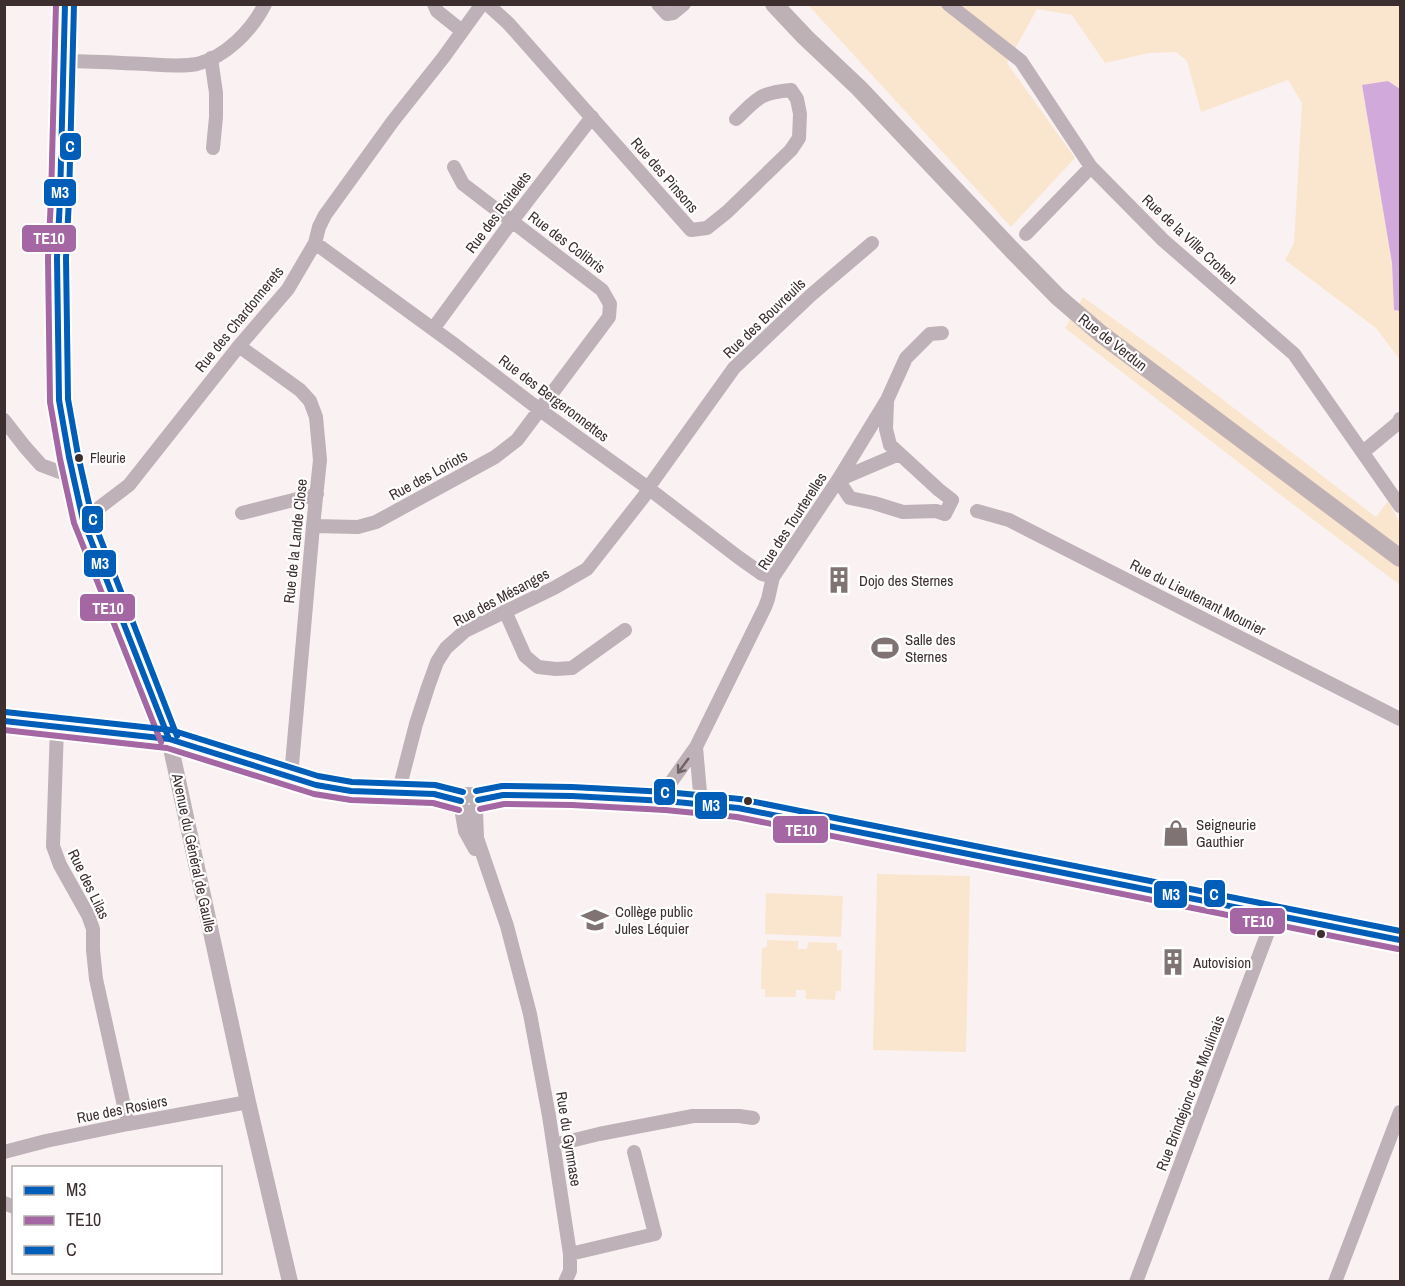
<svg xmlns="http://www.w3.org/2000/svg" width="1405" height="1286" viewBox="0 0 1405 1286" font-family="'Archivo Narrow',sans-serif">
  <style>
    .green { fill: #fae6ce }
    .water { fill: #d2a9db }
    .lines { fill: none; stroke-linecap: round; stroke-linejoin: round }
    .minor { stroke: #beb1b7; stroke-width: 14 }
    .tertiary { stroke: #beb1b7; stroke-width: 16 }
    .secondary { stroke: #beb1b6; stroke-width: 18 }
    .bus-1-casing { stroke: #fff; stroke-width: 10 }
    .bus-2-casing { stroke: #fff; stroke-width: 10 }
    .bus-3-casing { stroke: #fff; stroke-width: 10 }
    .bus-1 { stroke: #005eb8; stroke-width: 6 }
    .bus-2 { stroke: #a467a3; stroke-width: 6 }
    .bus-3 { stroke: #005eb8; stroke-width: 6 }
    .oneway { stroke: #716365 }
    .bus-dot { fill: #3d2f2f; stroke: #fff; stroke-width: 2 }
    .labels { text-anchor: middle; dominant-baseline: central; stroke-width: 4.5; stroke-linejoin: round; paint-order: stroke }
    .bus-label { font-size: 14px; fill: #3d2f2f; stroke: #fff; text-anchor: start }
    .street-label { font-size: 15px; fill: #3d2f2f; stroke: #fff }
    .poi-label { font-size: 15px; fill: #3d2f2f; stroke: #fff; text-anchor: start }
    .line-badge { stroke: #fff; stroke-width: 2 }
    .badge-label { font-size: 16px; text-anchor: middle; font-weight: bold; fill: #fff }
  </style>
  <rect width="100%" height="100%" fill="#faf2f2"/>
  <path class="green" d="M808,5H1400V89L1388,81L1362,86L1392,263L1394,310L1400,311V360L1376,328L1285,260L1294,243L1302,103L1288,80L1201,112L1187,61L1176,52L1149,53L1105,63L1072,15L1037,9L1007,63L1075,158L1011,227Z
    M1083,297L1179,366L1376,517L1388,501L1400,523V585L1278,493L1065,328Z
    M877,874L970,876L966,1052L873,1050Z
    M766,893L843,896L841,937L765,934Z
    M767,940L798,941V949H807L808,942L837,943V950H842L841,991H836L835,1000L806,999L805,990H796V997H765V989H761L762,948L767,947Z"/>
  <path class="water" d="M1388,81L1400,89V311L1394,310L1392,263L1362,85Z"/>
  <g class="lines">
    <path class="minor" d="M434,4L437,11L462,31
      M487,4L508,23L691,230L707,228L727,212L791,150L799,138L800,114L797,99L791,90C759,93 758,98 736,119
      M658,4L667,14L673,13L684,4
      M948,4L1021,61L1091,167L1163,240L1294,354L1400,506
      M211,58L216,93V117L213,148
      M62,61C90,61 118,63 146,64C162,65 180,67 197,64C226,57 252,30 265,4
      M1026,234L1091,167
      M315,243L455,345L540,410L648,488L738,557L762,574L773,577
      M433,329L512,221L592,117
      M239,346L300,390L310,401L316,417L320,460L313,526L291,776
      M887,402L886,429L890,445L939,490L952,500L945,514L936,511L903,512L874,503L850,498L838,480L899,454
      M4,420L25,447L41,465L73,477
      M1363,452L1398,423L1400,419
      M977,511L1009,520L1400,719
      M242,513L317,494
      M83,520L129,485L239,346L288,289L315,243L319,227L325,215L393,121L443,58L482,4
      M313,526L358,527L376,522L495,457L517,440L609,317L610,304L602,290L463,184L454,167
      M505,611L525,656L538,667L556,669L572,668L625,630
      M57,727L53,846L60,865L88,915L93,929V950L96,979L128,1124
      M696,747L765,607L768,599L773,577L838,480L887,400L906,358L930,334L942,333
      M399,794L401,782L416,724L428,687L437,662L446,648L465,631L554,588L587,569L645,495L648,488L734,368L811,295L872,243
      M666,801L669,785L696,747L701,804
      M461,808L465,831L475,849
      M476,811L477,838L507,926L530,1014L549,1116L570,1254V1271L565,1282
      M554,1145L599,1134L693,1116H739L753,1118
      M4,1152L46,1141L128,1124L248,1102
      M4,1203L14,1207
      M570,1254L655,1234L634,1152
      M1136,1282L1274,916
      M1335,1282L1400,1112"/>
    <path class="tertiary" d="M65,4L60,199L57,258L60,406L83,520L169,739L248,1102L290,1282
      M4,721L169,739L316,785L351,791L434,794L461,801
      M460 804a9 9 0 1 1 18 0a9 9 0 1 1-18 0Z
      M478,800L503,795L572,796L666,801L738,808L1400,940"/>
    <path class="secondary" d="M774,4L805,37L859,88L1013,251L1058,297L1101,334L1400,558"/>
    <defs>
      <path id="bus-1" d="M65,4L60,199L57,258L59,400L69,457L83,520L169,739
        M4,721L169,739L316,785L351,791L434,794L461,801
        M478,800L503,795L572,796L666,801L738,808L1400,940"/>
      <path id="bus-2" d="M56,4L51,199L48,258L50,402L60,459L74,523L161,742
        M4,730L167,748L314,794L351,800L433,803L459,810
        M480,809L504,804L572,805L665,810L737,817L1398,949"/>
      <path id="bus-3" d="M74,4L69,199L66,258L68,399L78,455L92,517L177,736
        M5,712L171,730L318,776L352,782L435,785L463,792
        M476,791L502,786L572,787L666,792L740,799L1400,931"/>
    </defs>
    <use href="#bus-1" class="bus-1-casing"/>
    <use href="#bus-2" class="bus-2-casing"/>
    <use href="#bus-3" class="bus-3-casing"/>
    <use href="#bus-1" class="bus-1"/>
    <use href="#bus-2" class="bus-2"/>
    <use href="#bus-3" class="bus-3"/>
  </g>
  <defs><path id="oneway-shaft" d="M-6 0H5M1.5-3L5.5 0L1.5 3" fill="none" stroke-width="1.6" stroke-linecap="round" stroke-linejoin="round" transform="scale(1.5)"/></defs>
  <use class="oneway" href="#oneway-shaft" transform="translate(683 766) rotate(126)"/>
  <defs>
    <symbol id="building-bare" viewBox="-9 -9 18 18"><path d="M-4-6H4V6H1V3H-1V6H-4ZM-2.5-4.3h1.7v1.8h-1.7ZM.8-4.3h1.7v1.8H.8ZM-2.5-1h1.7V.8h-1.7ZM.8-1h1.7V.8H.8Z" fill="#7f7373" stroke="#fff" stroke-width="2.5" paint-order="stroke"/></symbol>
    <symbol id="stadium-bare" viewBox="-9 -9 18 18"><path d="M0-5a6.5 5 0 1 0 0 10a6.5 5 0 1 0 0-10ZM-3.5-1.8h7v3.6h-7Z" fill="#7f7373" stroke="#fff" stroke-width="2.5" paint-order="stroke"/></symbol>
    <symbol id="shop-bare" viewBox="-9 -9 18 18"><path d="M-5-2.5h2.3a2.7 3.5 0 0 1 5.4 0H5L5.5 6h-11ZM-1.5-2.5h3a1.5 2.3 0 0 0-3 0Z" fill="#7f7373" stroke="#fff" stroke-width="2.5" paint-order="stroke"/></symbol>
    <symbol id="school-bare" viewBox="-9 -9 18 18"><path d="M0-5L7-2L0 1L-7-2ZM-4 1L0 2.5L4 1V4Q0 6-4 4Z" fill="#7f7373" stroke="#fff" stroke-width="2.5" paint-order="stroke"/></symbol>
  </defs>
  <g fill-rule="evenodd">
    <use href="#building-bare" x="820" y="561" width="38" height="38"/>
    <use href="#stadium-bare" x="866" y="629" width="38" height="38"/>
    <use href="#shop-bare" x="1157" y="814" width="38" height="38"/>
    <use href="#school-bare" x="576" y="901" width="38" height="38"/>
    <use href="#building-bare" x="1154" y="943" width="38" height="38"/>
  </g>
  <g class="bus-dot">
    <circle cx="79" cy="458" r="5"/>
    <circle cx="748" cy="801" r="5"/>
    <circle cx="1321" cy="934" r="5"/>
  </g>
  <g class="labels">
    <g class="bus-label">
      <text x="90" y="458">Fleurie</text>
    </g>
    <g class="street-label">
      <text transform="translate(665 175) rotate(49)">Rue des Pinsons</text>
      <text transform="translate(498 212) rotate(-53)">Rue des Roitelets</text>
      <text transform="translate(1190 239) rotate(43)">Rue de la Ville Crohen</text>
      <text transform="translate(567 242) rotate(37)">Rue des Colibris</text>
      <text transform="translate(764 318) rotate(-44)">Rue des Bouvreuils</text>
      <text transform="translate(239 319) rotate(-51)">Rue des Chardonnerets</text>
      <text transform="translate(1113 342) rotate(38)">Rue de Verdun</text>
      <text transform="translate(554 398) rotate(37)">Rue des Bergeronnettes</text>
      <text transform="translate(428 475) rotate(-29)">Rue des Loriots</text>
      <text transform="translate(792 521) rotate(-57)">Rue des Tourterelles</text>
      <text transform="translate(295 541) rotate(-84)">Rue de la Lande Close</text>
      <text transform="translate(501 597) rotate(-28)">Rue des Mésanges</text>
      <text transform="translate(1198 597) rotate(27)">Rue du Lieutenant Mounier</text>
      <text transform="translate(194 853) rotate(78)">Avenue du Général de Gaulle</text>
      <text transform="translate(89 884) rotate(64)">Rue des Lilas</text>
      <text transform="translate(1190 1093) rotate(-69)">Rue Brindejonc des Moulinais</text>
      <text transform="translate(122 1109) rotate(-11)">Rue des Rosiers</text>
      <text transform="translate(569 1139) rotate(81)">Rue du Gymnase</text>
    </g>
    <g class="poi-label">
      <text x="859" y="580">Dojo des Sternes</text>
      <text x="905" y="639">Salle des<tspan x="905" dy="17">Sternes</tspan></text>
      <text x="1196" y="824">Seigneurie<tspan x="1196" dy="17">Gauthier</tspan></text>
      <text x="615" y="911">Collège public<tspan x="615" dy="17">Jules Léquier</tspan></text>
      <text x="1193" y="962">Autovision</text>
    </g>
  </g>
  <g class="line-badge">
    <rect x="59" y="132" width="23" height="29" rx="6" fill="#005eb8"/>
    <rect x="43" y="178" width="34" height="29" rx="6" fill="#005eb8"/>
    <rect x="21" y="224" width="56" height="29" rx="6" fill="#a467a3"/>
    <rect x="81" y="505" width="23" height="29" rx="6" fill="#005eb8"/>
    <rect x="83" y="549" width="34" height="29" rx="6" fill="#005eb8"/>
    <rect x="79" y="593" width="57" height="29" rx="6" fill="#a467a3"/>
    <rect x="653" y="778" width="23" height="28" rx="6" fill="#005eb8"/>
    <rect x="694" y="791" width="34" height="29" rx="6" fill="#005eb8"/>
    <rect x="772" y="815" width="57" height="29" rx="6" fill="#a467a3"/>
    <rect x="1203" y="879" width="23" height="29" rx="6" fill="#005eb8"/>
    <rect x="1153" y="880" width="35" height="29" rx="6" fill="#005eb8"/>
    <rect x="1229" y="907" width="57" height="28" rx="6" fill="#a467a3"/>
  </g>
  <g class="badge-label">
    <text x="70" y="152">C</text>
    <text x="60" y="198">M3</text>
    <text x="49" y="244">TE10</text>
    <text x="93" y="525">C</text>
    <text x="100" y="569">M3</text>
    <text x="108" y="614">TE10</text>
    <text x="665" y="798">C</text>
    <text x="711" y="811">M3</text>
    <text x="801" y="836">TE10</text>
    <text x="1214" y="900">C</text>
    <text x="1171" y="900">M3</text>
    <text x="1258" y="927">TE10</text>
  </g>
  <rect width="1405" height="1286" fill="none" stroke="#3d2f2f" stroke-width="12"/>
  <rect x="12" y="1166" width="210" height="108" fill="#ffffff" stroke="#b1acac" stroke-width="1.5"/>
  <rect x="24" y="1186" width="30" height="9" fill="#005eb8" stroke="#b1acac" stroke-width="1.5"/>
  <text x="66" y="1196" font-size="18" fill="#3d2f2f">M3</text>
  <rect x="24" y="1216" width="30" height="9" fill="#a467a3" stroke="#b1acac" stroke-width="1.5"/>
  <text x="66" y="1226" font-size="18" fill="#3d2f2f">TE10</text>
  <rect x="24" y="1246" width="30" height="9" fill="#005eb8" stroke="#b1acac" stroke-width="1.5"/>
  <text x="66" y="1256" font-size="18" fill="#3d2f2f">C</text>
</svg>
